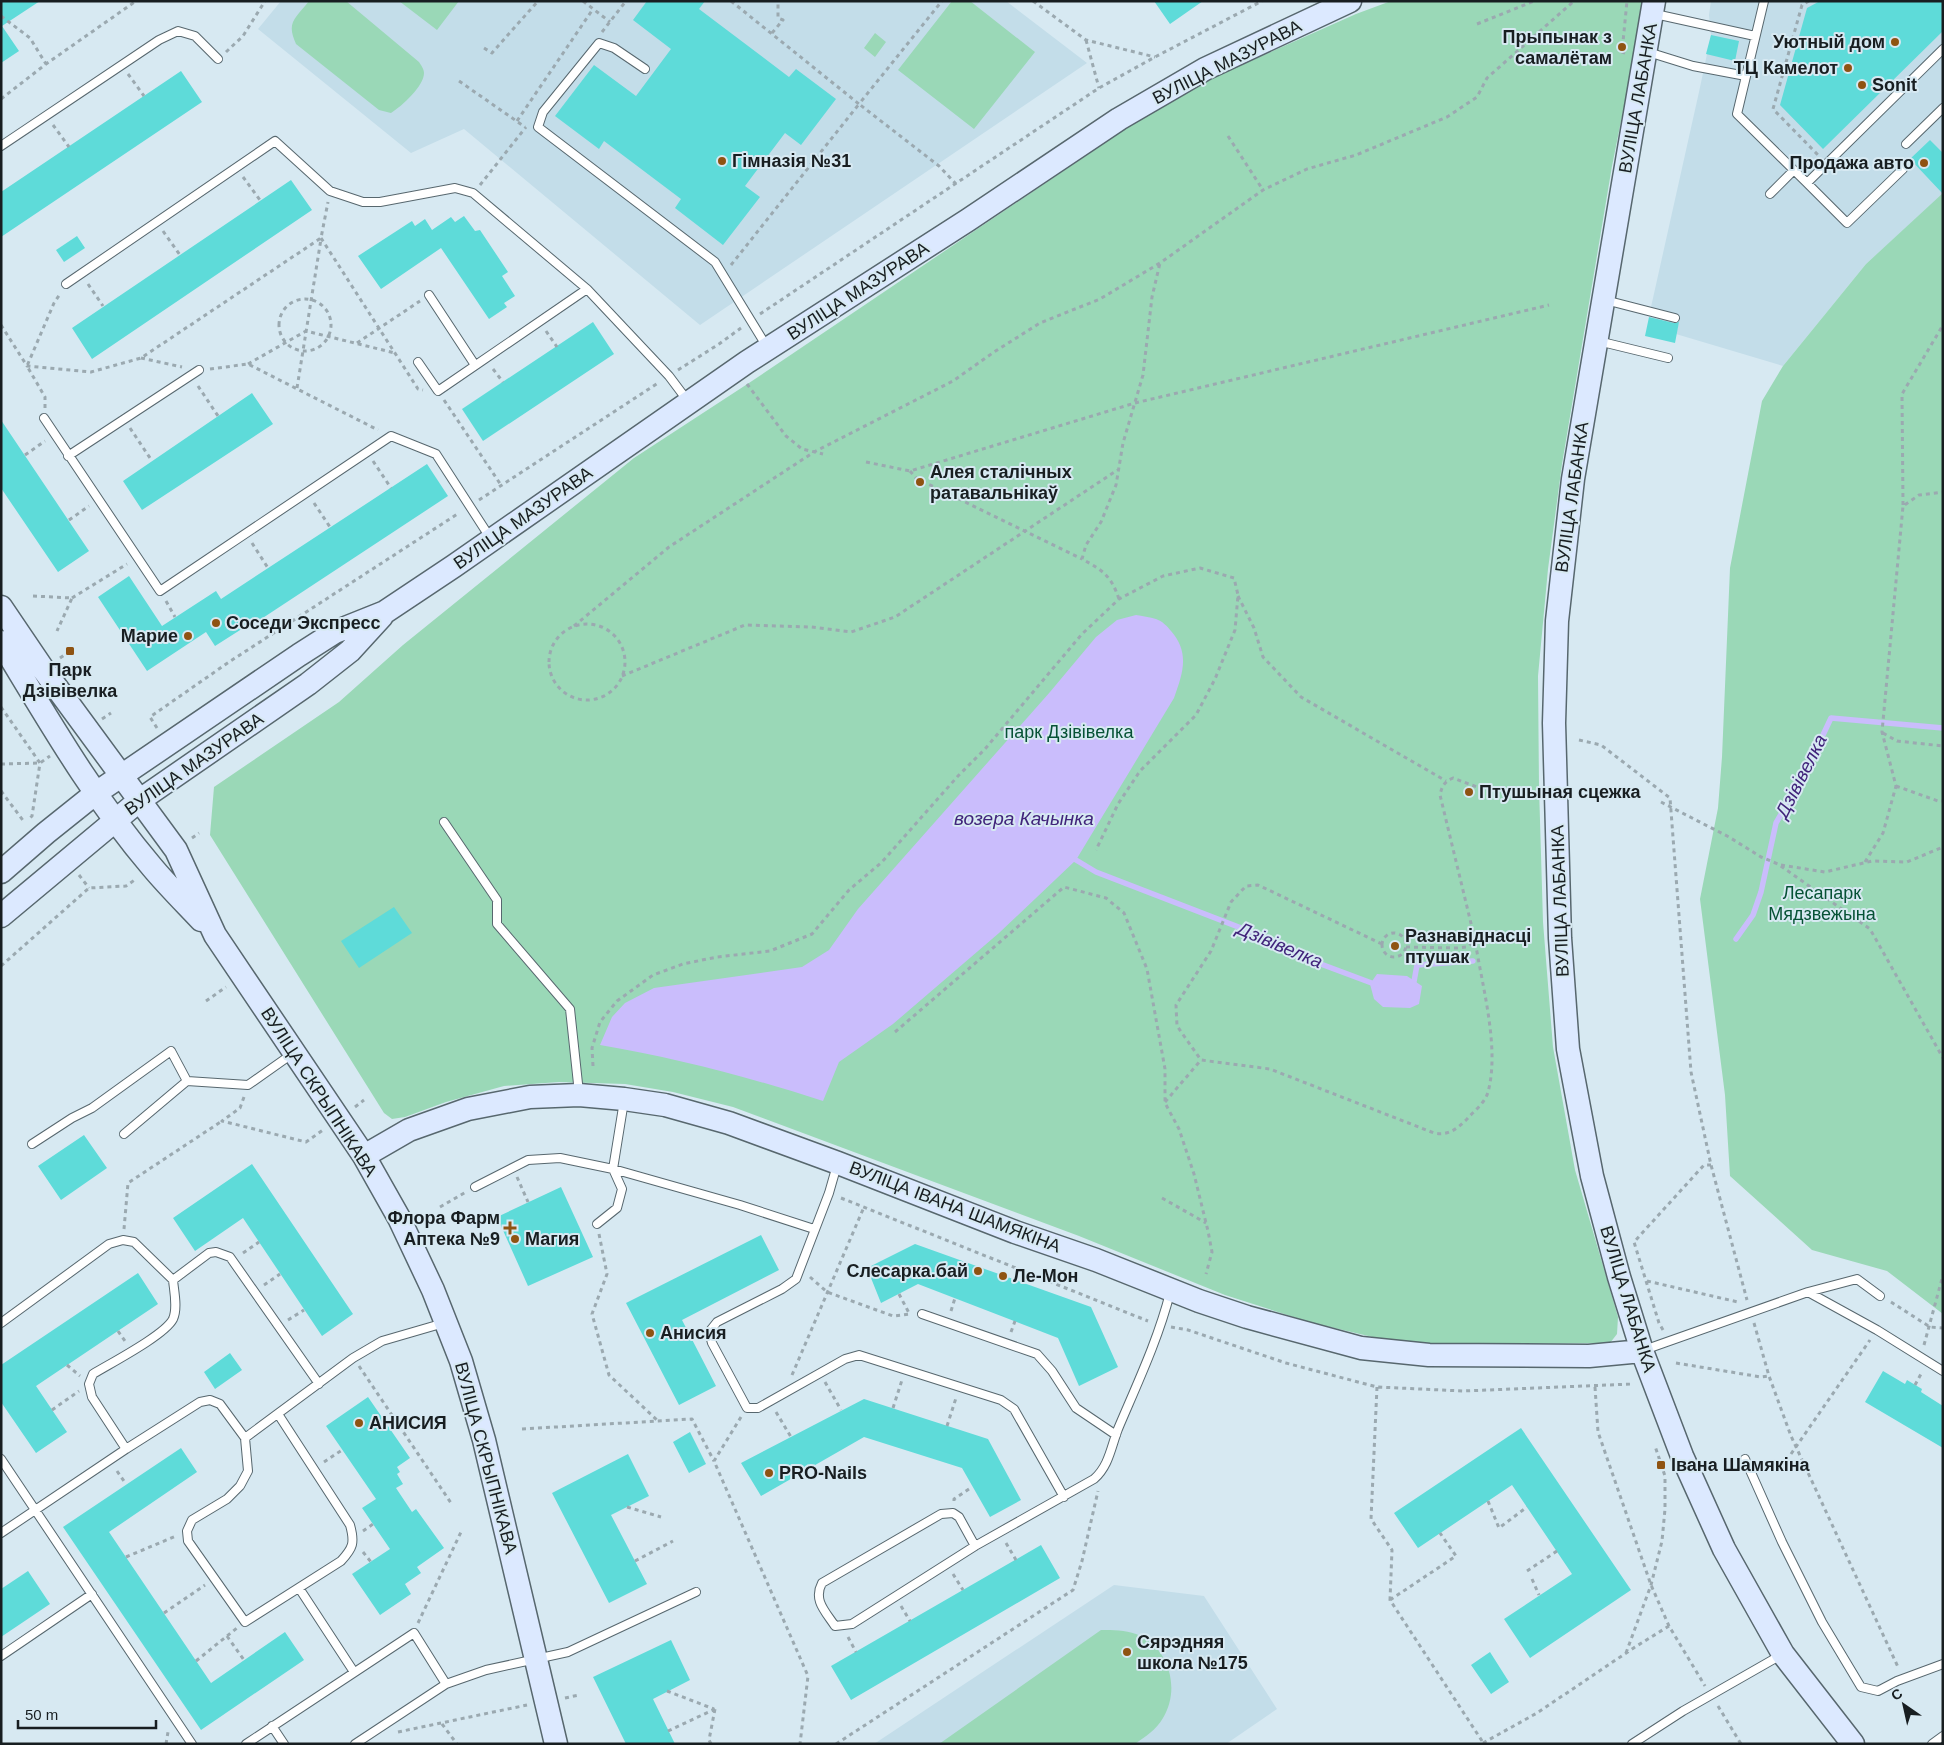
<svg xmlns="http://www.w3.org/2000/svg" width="1944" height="1745" viewBox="0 0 1944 1745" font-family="Helvetica,sans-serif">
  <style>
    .built { fill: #c3dde9 }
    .green { fill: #9ad8b7 }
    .water { fill: #cabdfc }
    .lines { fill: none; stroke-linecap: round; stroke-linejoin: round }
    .stream { stroke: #cabdfc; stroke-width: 5.5 }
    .building { fill: #5edbd9 }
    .lane-casing { stroke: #57676e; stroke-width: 10 }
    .secondary-casing { stroke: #57676e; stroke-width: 25 }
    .path { stroke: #9ba9b0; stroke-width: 3; stroke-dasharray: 4 4; stroke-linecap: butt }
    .lane { stroke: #fff; stroke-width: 8 }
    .secondary { stroke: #dce9ff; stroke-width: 22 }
    .poi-dot { fill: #8f5312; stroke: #d7e9f2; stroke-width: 2 }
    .labels { text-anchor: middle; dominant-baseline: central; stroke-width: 4; stroke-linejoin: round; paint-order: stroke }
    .poi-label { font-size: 18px; font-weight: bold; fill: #181e21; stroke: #d7e9f2; text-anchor: start }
    .street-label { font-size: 18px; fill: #181e21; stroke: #d7e9f2 }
    .park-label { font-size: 18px; fill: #065235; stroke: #d7e9f2 }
    .water-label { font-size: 19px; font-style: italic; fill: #41247b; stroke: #d7e9f2 }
  </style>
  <rect width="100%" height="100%" fill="#d7e9f2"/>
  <path class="built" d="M281,1H1006L1087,63L700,325L464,129L411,153L258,29Z
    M1711,1H1943V194L1866,264L1783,366L1676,334L1679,322L1649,316L1699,92L1711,35L1709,15Z
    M1114,1585L1204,1596L1277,1709L1226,1744H874Z"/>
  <path class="green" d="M309,1H346L419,62C421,65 424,69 424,73C424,86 402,106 391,113L379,110L296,44C286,22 295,19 309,1Z
    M399,1H459L437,30Z
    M952,1H970L1035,52L974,129L898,70Z
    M1391,1H1645L1612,166L1562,464L1548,569L1538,676L1539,787L1543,922L1553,1047L1575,1170L1618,1317L1617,1334L1610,1343L1509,1344L1398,1343L1309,1322L1225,1295L1079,1236L733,1107L673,1092L625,1084L559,1082L504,1086L446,1102L405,1117L392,1119L384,1113L210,835L214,787L339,702L403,645L634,458L752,381L1130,126L1217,76L1356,14Z
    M875,33L886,42L875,57L864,48Z
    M1943,193V1314L1887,1271L1812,1250L1730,1176L1725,1095L1700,899L1718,808L1722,757L1730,568L1762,401L1783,366L1866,264Z
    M1101,1630C1113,1630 1125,1630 1136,1634C1169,1646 1181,1689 1163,1718C1156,1730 1146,1736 1135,1744H939Z"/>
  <path class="water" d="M1136,615C1142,616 1150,617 1156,619C1162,621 1167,626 1171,631C1190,653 1183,673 1174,698L1076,860L999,933L893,1024L839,1062L823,1101C749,1077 676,1058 600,1045L612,1017L625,1003L654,988L802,967L829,950L858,909L1050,692L1096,637L1117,620Z
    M1377,974L1407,976L1422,986L1419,1004L1410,1008L1383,1007L1374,999L1370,984Z"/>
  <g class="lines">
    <path class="stream" d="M1076,860L1096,872L1272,940L1310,960L1377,985
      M1736,939L1753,915L1761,892L1776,823L1805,773L1831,718L1943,728
      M1413,987L1417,965L1473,961"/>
  </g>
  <path class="building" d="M1,1H40L2,26L19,51L1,63Z
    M647,1H705L699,9L789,77L796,69L836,99L801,145L785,133L745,186L760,197L723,245L675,208L681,199L604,141L599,149L555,116L594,65L636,96L671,49L633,20Z
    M1154,1H1203L1170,24Z
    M1820,1H1943V31L1823,149L1780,105L1807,8Z
    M1711,35L1739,41L1735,61L1706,54Z
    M181,71L202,102L1,237V192Z
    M1930,140L1943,153V194L1910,159Z
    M291,180L312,210L92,359L72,328Z
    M464,216L475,231L480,230L508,272L502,276L515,296L504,303L507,307L489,319L441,248L381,289L358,256L412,221L415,226L425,219L432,230L451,217L455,222Z
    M77,236L85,248L64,262L56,250Z
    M1649,317L1674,323L1679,322L1675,343L1645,336Z
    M593,322L614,354L483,441L462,409Z
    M252,393L273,424L142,510L123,481Z
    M1,420L89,551L58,572L1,488Z
    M427,464L448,496L249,627L248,625L215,646L206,632L147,671L98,597L129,576L162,626L216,591L221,599Z
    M394,907L412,933L359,968L341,941Z
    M84,1135L107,1168L61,1200L38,1166Z
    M252,1164L353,1314L322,1336L243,1218L195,1251L173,1218Z
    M561,1187L593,1257L528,1286L497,1217Z
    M761,1235L779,1270L682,1320L716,1386L679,1405L626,1303Z
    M915,1244L1091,1307L1118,1367L1079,1386L1058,1338L918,1284L881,1303L867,1268Z
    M138,1273L158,1304L36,1386L67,1432L36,1453L1,1402V1365Z
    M230,1353L242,1370L215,1389L204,1372Z
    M1883,1371L1905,1384L1907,1380L1922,1389L1921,1392L1943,1406V1448L1865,1402Z
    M368,1397L410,1458L397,1467L400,1472L397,1474L403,1484L396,1488L412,1512L416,1509L444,1548L417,1567L421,1573L405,1584L411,1594L380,1615L352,1574L390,1549L362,1508L376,1499L326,1426Z
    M864,1399L988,1439L1021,1500L990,1517L962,1468L864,1437L761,1496L741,1463Z
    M1521,1428L1631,1590L1530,1658L1504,1619L1572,1574L1512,1485L1418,1548L1394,1513Z
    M690,1432L706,1464L689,1473L673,1442Z
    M181,1448L197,1472L109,1532L211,1683L285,1632L304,1660L201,1730L63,1527Z
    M628,1454L649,1496L611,1515L647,1584L609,1603L552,1493Z
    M1041,1545L1060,1578L851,1700L831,1666Z
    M28,1571L50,1604L1,1637V1589Z
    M671,1640L690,1680L653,1699L675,1744H626L593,1677Z
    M1490,1652L1509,1682L1491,1694L1471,1665Z"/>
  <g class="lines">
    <defs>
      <path id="lane" d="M1764,1L1737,114L1807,183L1943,49
        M1655,14L1755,36
        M1648,52L1693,66L1746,76
        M645,69L614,48L599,43L543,112L538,127L715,262L767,347
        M1906,144L1943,108
        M1,146L159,40L178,31L195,36L218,59
        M1807,183L1847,223L1903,169
        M1770,194L1794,170
        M66,284L275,141L330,191L363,202H380L455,188L473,193L587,289L669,376L687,400
        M429,295L475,365
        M1605,300L1675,318
        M1598,341L1668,358
        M418,362L438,391L587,289
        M44,418L160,591L391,436L436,454L491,539
        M68,456L199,370
        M444,822L497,900V924L570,1009L579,1093
        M187,1081L248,1085L292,1054
        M32,1144L72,1118L92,1108L171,1051L187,1081L124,1134
        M837,1165L829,1193L796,1279L782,1289L717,1322L709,1332L712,1343L747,1408H758L845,1359L859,1355L1001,1400L1014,1409L1064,1497
        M475,1187L528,1160L560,1158L613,1169L740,1205L814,1229
        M597,1224L617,1208L622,1189L613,1169L624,1101
        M173,1280L209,1253L216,1252L230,1257L319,1384
        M1808,1292L1857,1279L1880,1296
        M922,1314L1037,1354L1052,1371L1076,1408L1116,1435
        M1,1323L109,1244L123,1240L134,1242L173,1280C174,1291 178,1308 173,1319C165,1335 111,1363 93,1374L89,1384L92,1397L126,1449
        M1644,1350L1808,1292L1877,1330L1943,1371
        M245,1438L353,1358L382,1341L444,1323
        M1,1459L192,1744
        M1745,1459L1782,1542L1822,1622L1861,1687L1878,1691L1897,1681L1943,1664
        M1,1533L126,1449L200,1402L210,1400L220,1404L245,1438L248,1471L240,1486L227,1499L192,1520L187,1531L188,1541L245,1622L341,1561C353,1548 355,1543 350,1525L278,1414
        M975,1546L959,1517L953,1513L941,1514L822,1583C813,1600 825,1611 835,1626L852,1624L975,1546L1094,1479C1109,1466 1111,1447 1118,1429C1137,1384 1158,1340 1170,1293
        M299,1588L354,1672
        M1,1656L92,1594
        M272,1726L284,1744
        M246,1744L414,1633L446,1684
        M355,1744L446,1684L486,1670L568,1652L696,1592
        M1632,1744L1683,1711L1781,1655
        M1932,1744L1943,1736"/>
      <path id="secondary" d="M1654,1L1573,479L1557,621L1554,723L1560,938L1568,1049L1592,1176L1619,1277L1642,1351L1682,1456L1724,1549L1783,1654L1853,1744
        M1,607L43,669L176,850L215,935L364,1156L399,1218L433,1290L461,1361L484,1440L556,1744
        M1,642C48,719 93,798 152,867C167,885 185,903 201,920
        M1,872L46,833L96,793L299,655L335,632L385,612L454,566L747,362L968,220L1119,119L1205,69L1350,1
        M1,916L140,800L308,684L350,651L382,616
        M364,1156L409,1130L468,1109L530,1097L579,1095L624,1099L665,1105L729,1123L838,1163L1015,1232L1096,1260L1199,1301L1247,1317L1361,1348L1429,1355L1589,1356L1642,1351"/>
    </defs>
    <use href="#lane" class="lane-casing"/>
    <use href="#secondary" class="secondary-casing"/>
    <path class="path" d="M583,1L610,22
      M731,1L859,104L942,1
      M1033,1L1086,40L1155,57
      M1809,1L1802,5L1773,109L1819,156
      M1,16L30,38L46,64
      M1477,24L1534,1
      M602,32L626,1
      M772,33L783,20L778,18V1
      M1086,40L1099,88
      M484,48L492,53L538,1
      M226,52L243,36L265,1
      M1625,53L1622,52L1627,1
      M128,74L144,96
      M459,81L525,127
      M1,99L46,64L136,1
      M517,121L593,9
      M53,125L69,147
      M1228,136L1263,190
      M243,177L260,200
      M480,185L526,127
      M163,231L180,255
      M321,238L418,389L423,390
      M731,265L859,104L939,166L956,184
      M88,284L103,306
      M279 325a26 26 0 1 1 52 0a26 26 0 1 1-52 0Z
      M760,314L1099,88L1155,57L1262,1
      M1,325L27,366L91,372L141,358L321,238L328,202
      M546,331L557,347
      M357,343L420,301
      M141,358L182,367
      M248,364L306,331L395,353
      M210,369L248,364L378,430
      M493,369L503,382
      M678,370L719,344L741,328
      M747,384L786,436L802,449L823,454
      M198,386L218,416
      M297,388L321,239
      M444,400L501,485
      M45,408V397L27,366L54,303L60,294
      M130,428L152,461
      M25,455L45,441
      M373,461L391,488
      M866,462L910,471L1135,403L1549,305
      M910,471L916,478L1082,559
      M479,500L658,383
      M314,503L330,527
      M1903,505L1902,394L1943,325
      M69,520L89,506
      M252,543L268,568
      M33,596L72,598L57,631
      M1238,596L1254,628L1263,657L1301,697L1446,781
      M72,598L127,564
      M1119,599C1111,576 1104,571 1082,559L1086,545L1101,522L1116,485L1123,443L1143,375L1152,297L1160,263
      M166,601L175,617
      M549 662a38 38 0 1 1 76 0a38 38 0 1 1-76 0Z
      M574,626L669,547L814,452L953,381L994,352L1040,323L1100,299L1160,263L1263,190L1307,169L1356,155L1447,117L1477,97L1487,78L1574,1
      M60,658L70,651
      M622,676L745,625L811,627L851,632L895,617L1119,469
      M1,707L40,763L32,816L30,818
      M102,719L111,713
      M157,728L150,717L229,662L459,513
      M1883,733L1897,741L1943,746
      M1579,740L1601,745L1670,798L1691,1072L1711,1165L1747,1300
      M1,764L40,763L50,756
      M1896,786L1938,801H1943
      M1,791L25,823
      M1661,802L1729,837L1761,857L1778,864L1870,929L1943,1058
      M192,838L199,833
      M1865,862L1883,833L1896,786L1882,732L1903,506L1919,495L1943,492
      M1781,865L1825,872L1872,861L1907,862L1943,847
      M79,875L89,888
      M1382 945a12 12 0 1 1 24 0a12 12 0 1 1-24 0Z
      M1382,944L1258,885L1246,886L1231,902L1211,951L1176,1005L1177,1026L1201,1060L1270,1069L1434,1133C1448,1136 1457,1129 1467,1119C1474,1111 1485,1103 1488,1092C1500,1048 1482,986 1475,940
      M1406,947L1457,948L1467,947L1475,940L1440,795C1442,786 1444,782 1453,778L1485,790
      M1,966L89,888L126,886L136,879
      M206,1001L226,987
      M895,1032L1064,887L1106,898L1124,913L1147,969L1165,1069V1103L1179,1129L1194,1174L1208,1231L1212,1252L1206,1274
      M593,1066L592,1048L600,1022L617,1001L653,975L683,964L717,957L770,951L812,934L849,890L882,862L958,776L985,749L1082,634L1119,599L1163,576L1200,568L1234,578L1238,595L1235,630L1215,679L1196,715L1140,771L1118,804L1096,850
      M244,1097L240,1108L222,1121L306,1142L323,1130
      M1165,1102L1201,1060
      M355,1107L364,1100
      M517,1177L528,1202
      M841,1198L1148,1321
      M1162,1198L1206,1223
      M440,1207L466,1192
      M124,1229L128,1183L222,1121
      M599,1234L607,1274L592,1314L609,1375L658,1421
      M243,1253L259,1242
      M810,1277L827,1292L893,1316L911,1314
      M1647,1281L1738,1302
      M264,1285L280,1274
      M899,1294L909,1313
      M1891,1302L1930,1327L1943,1328
      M951,1311L955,1298
      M288,1320L304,1310
      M1754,1323L1769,1376L1791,1436L1898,1667
      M1171,1327L1188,1330L1286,1363L1377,1387L1463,1391L1633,1384
      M1663,1330L1659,1323L1634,1242L1704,1165H1711
      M118,1331L125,1341
      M1011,1332L1015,1321
      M1924,1345L1943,1275
      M1676,1363L1761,1377L1769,1376
      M67,1365L80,1376
      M359,1366L451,1503
      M792,1375L864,1207
      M825,1382L841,1410
      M1915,1385L1922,1372
      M1377,1387L1371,1519L1392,1550L1390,1600L1484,1744
      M1595,1387L1598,1432L1651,1585L1669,1626L1705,1686
      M893,1408L902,1380
      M52,1410L79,1391
      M776,1412L791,1437
      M741,1417L714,1461L808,1676L800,1744
      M947,1426L956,1398
      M522,1429L692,1419L714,1461
      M1791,1454L1870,1340
      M324,1462L342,1450
      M117,1471L126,1484
      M954,1501V1499L972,1487
      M1488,1501L1499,1528L1527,1507
      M627,1507L661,1517
      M363,1531L373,1524
      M1006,1543L1016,1560
      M363,1552L371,1562
      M126,1557L176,1536
      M635,1561L673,1541
      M1527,1571L1557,1551
      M953,1574L963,1590
      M1532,1579L1539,1595
      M1390,1600L1456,1556L1440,1533
      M901,1606L910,1621
      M164,1613L205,1585
      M418,1623L461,1532
      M227,1636L244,1660
      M848,1637L856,1652
      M1626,1653L1651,1585L1662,1541L1665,1509V1476L1655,1446
      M196,1661L237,1628
      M667,1691L714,1709
      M565,1698L579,1695
      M1718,1706L1741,1744
      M442,1724L457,1744
      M668,1731L715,1709
      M398,1732L527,1705
      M1483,1743L1537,1713L1635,1647L1669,1626
      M166,1744L168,1732
      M711,1744L709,1740L715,1709
      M836,1744L1073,1590L1082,1561L1098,1491"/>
    <use href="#lane" class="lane"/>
    <use href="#secondary" class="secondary"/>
  </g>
  <g class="poi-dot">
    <circle cx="1895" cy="42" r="5"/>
    <circle cx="1622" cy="47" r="5"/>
    <circle cx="1848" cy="68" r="5"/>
    <circle cx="1862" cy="85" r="5"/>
    <circle cx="722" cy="161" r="5"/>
    <circle cx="1924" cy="163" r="5"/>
    <circle cx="920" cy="482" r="5"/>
    <circle cx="216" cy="623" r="5"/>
    <circle cx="188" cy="636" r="5"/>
    <rect x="65" y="646" width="10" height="10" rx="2.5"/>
    <circle cx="1469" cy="792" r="5"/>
    <circle cx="1395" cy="946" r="5"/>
    <path d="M507.5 1220.5h5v5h5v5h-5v5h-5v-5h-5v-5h5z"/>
    <circle cx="515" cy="1239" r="5"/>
    <circle cx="978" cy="1271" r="5"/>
    <circle cx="1003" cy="1276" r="5"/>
    <circle cx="650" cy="1333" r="5"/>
    <circle cx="359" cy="1423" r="5"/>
    <rect x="1656" y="1460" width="10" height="10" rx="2.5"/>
    <circle cx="769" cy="1473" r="5"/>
    <circle cx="1127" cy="1652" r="5"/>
  </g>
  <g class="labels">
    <g class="poi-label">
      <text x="1612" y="37" text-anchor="end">Прыпынак з<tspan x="1612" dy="21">самалётам</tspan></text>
      <text x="1885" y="42" text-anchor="end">Уютный дом</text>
      <text x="1838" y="68" text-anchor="end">ТЦ Камелот</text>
      <text x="1872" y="85">Sonit</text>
      <text x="732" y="161">Гімназія №31</text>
      <text x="1914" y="163" text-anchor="end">Продажа авто</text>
      <text x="930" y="472">Алея сталічных<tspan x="930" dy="21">ратавальнікаў</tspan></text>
      <text x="226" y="623">Соседи Экспресс</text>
      <text x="178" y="636" text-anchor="end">Марие</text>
      <text x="70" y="670" text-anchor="middle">Парк<tspan x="70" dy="21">Дзівівелка</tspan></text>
      <text x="1479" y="792">Птушыная сцежка</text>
      <text x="1405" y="936">Разнавіднасці<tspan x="1405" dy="21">птушак</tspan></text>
      <text x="500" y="1218" text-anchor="end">Флора Фарм<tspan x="500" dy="21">Аптека №9</tspan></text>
      <text x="525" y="1239">Магия</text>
      <text x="968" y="1271" text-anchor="end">Слесарка.бай</text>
      <text x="1013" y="1276">Ле-Мон</text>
      <text x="660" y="1333">Анисия</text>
      <text x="369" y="1423">АНИСИЯ</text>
      <text x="1671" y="1465">Івана Шамякіна</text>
      <text x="779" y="1473">PRO-Nails</text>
      <text x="1137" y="1642">Сярэдняя<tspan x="1137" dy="21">школа №175</tspan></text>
    </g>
    <g class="street-label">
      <text transform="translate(1227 62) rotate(-27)">ВУЛІЦА МАЗУРАВА</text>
      <text transform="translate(1638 98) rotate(-80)">ВУЛІЦА ЛАБАНКА</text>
      <text transform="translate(858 291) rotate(-33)">ВУЛІЦА МАЗУРАВА</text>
      <text transform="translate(1572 497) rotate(-82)">ВУЛІЦА ЛАБАНКА</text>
      <text transform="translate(523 518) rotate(-35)">ВУЛІЦА МАЗУРАВА</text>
      <text transform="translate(194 764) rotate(-35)">ВУЛІЦА МАЗУРАВА</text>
      <text transform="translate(1560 901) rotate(-92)">ВУЛІЦА ЛАБАНКА</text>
      <text transform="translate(319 1092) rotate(57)">ВУЛІЦА СКРЫПНІКАВА</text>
      <text transform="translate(955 1207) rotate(21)">ВУЛІЦА ІВАНА ШАМЯКІНА</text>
      <text transform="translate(1628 1299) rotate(73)">ВУЛІЦА ЛАБАНКА</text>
      <text transform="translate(486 1458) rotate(75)">ВУЛІЦА СКРЫПНІКАВА</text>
    </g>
    <g class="park-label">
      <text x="1069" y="732">парк Дзівівелка</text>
      <text x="1822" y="893">Лесапарк<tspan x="1822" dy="21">Мядзвежына</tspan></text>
    </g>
    <g class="water-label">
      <text transform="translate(1801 776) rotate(-63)">Дзівівелка</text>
      <text x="1024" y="818">возера Качынка</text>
      <text transform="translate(1280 945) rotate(23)">Дзівівелка</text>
    </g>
  </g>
  <rect width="1944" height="1745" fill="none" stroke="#181e21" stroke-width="5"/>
  <g transform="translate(1904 1705) rotate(326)" stroke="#d7e9f2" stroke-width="4" paint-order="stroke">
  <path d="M0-4L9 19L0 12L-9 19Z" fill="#181e21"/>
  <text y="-8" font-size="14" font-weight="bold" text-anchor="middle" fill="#181e21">С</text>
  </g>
  <path d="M18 1720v8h138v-8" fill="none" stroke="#181e21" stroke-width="2.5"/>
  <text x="25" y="1720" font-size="15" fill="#181e21" stroke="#d7e9f2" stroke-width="4" paint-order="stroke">50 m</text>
</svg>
